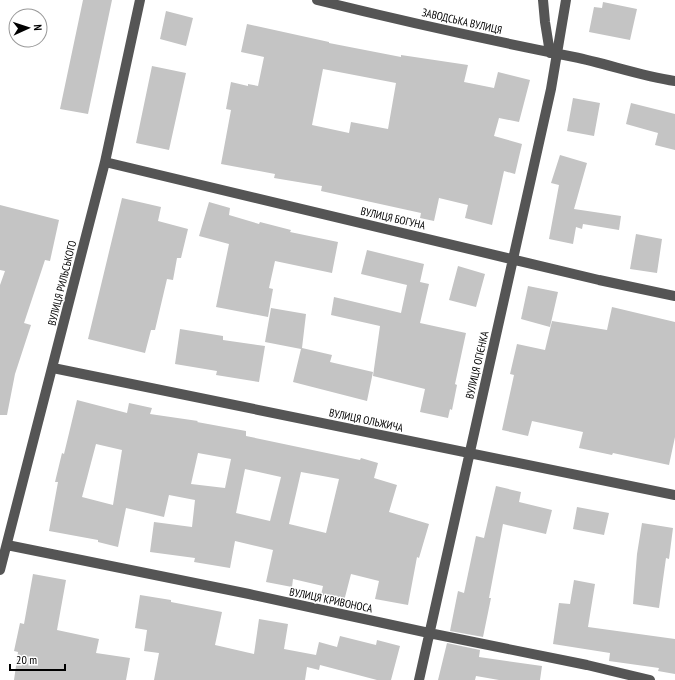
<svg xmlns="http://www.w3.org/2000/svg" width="675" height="680" viewBox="0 0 675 680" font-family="'PT Sans Narrow',sans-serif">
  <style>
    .building { fill: #c4c4c4; fill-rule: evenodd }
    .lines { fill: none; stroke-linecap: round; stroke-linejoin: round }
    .minor { stroke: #555; stroke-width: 10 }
    .labels { text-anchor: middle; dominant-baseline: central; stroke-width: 3; stroke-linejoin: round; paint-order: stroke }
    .street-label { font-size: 11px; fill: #000; stroke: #fff }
  </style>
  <rect width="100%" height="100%" fill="#fff"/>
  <path class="building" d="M83,0H112L88,114L60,109Z
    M603,2L637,9L630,40L589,32L594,7L602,8Z
    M166,11L193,18L186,46L160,39Z
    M247,24L329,42V43L401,57V55L468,65L464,82L494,88L498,72L530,80L519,122L499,118L494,136L522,144L515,174L504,171L492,225L465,218L468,205L439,198L434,221L420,218L421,213L321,191L322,186L274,178L275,174L221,164L231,110L226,109L231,82L248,86V84L258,86L264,57L241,52ZM323,69L396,83L388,129L351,122L349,133L312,125Z
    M152,66L186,73L169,150L136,143Z
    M573,98L600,103L594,136L567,131Z
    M631,103L675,114V150L655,145L658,133L626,124Z
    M560,155L587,163L574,209L621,216L619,230L583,224L582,229L576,227L573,244L549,239L559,185L551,183Z
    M122,198L161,207L158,221L188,229L181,258H177L173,280L167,279L155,330H151L145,353L88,339Z
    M209,202L230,208L229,215L259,224L260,222L291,230L290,232L338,242L332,273L275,261L269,288L273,289L268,317L216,307L229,244L199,236Z
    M0,205L59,220L50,261L45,260L24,323L31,325L15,374L7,415H0V285L5,271L0,270Z
    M636,234L662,239L657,273L630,269Z
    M367,250L424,264L420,282L429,284L420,323L466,333L455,384L457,385L452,410L450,409L448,418L420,412L425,389L373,376L380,326L331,315L334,297L401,313L407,285L361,274Z
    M458,266L485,274L476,307L449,300Z
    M528,286L558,292L550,327L521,319Z
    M612,307L675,322V437L669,465L613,453L612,455L579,448L583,432L532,421L528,436L502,430L514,375L510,374L517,344L545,350L552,321L607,330Z
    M271,308L306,314L302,348L332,355L330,362L373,372L367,401L293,382L301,349L265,342Z
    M180,329L223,336V340L265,346L259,382L216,375L217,371L175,364Z
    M77,400L127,413L129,403L152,408L150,414L198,421L197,422L246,431V436L360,460L361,458L378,463L374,478L397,485L389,512L429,524L419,558L417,557L408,605L375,599L379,581L351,574L344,601L321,595L323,586L293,579L292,587L266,582L273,550L235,541L230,568L194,562L195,558L150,552L154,522L192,527L195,500L169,495L164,517L126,508L118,547L98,542V540L49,531L58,482H55L62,453L64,454ZM96,444L122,450L113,505L82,497ZM198,453L231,459L225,488L191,484ZM245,469L281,477L270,521L236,513ZM301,472L339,479L326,533L289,524Z
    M496,486L521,492L519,502L552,510L546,534L503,524L489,598H491L483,637L450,631L458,591L464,593L476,536L484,538Z
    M577,507L609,513L604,535L573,529Z
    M642,523L673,528L669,559L666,558L659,608L633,604L637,554Z
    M33,574L66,580L57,630L99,639L96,653L130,658L126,680H14L18,652L14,651L20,623L24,624Z
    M574,580L595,584L588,627L675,639V674L658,671L659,668L609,661L610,653L553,644L559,603L570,604Z
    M140,595L171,600V602L222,612L215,645L254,654L259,619L288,624L284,649L316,655L319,642L337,647L340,636L376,645L377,640L400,646L391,680H377L320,665L319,670L307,667L305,680H154L159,653L144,651L147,630L135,628Z
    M447,643L480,650L479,657L542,666L540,680H499L476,676L475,680H438Z"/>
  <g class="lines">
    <path class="minor" d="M317,0C402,21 488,40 574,57C608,64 641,76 675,81
      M543,0L545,22L550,53
      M105,162L599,280L675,296
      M53,368L675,495
      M7,545L249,594L429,633L587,665L650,680
      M0,570L105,162L140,0
      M419,680L551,89L566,0"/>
  </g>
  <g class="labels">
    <g class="street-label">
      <text transform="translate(462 21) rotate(13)">ЗАВОДСЬКА ВУЛИЦЯ</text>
      <text transform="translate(393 218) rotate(13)">ВУЛИЦЯ БОГУНА</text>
      <text transform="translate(62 283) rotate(-76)">ВУЛИЦЯ РИЛЬСЬКОГО</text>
      <text transform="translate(477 365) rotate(-77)">ВУЛИЦЯ ОГІЄНКА</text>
      <text transform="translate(366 420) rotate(12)">ВУЛИЦЯ ОЛЬЖИЧА</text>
      <text transform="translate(331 600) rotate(12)">ВУЛИЦЯ КРИВОНОСА</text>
    </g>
  </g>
  <g transform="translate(28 28) rotate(87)"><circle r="19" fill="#ffffff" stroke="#999999"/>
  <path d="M0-3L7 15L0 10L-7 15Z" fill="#000000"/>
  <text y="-6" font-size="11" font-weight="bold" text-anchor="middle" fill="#000000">N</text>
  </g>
  <path d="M10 664v6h55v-6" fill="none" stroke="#000000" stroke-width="2"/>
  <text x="16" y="664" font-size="12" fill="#000000" stroke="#ffffff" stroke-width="3" paint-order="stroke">20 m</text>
</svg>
